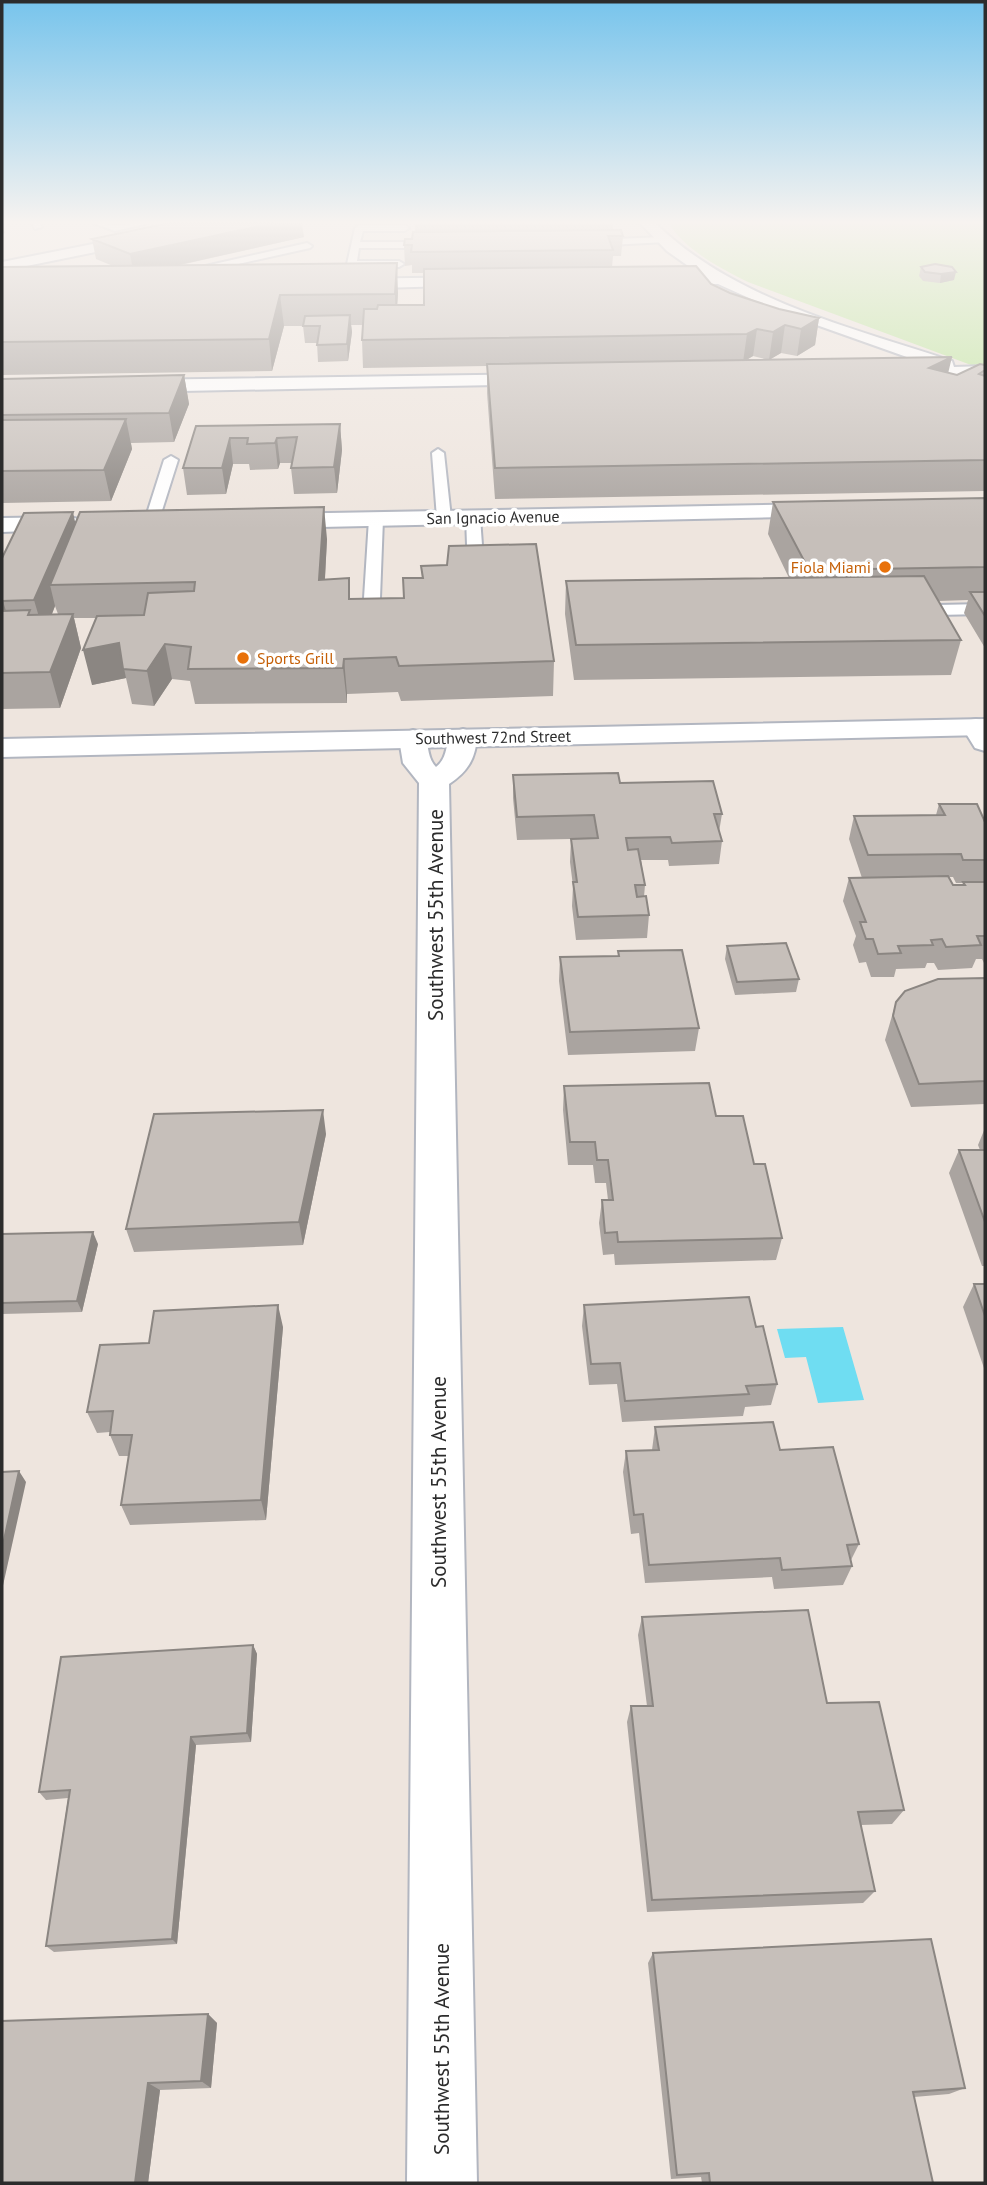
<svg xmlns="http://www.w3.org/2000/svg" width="987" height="2185" viewBox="0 0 987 2185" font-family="'PT Sans',sans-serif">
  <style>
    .green { fill: #bce59a }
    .water { fill: #6fddf2 }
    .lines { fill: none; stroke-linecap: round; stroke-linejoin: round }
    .lane-casing { stroke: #b2b6c0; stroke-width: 4 }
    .street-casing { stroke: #b2b6c0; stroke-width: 4 }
    .secondary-casing { stroke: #b2b6c0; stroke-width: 4 }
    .lane { fill: #fff; fill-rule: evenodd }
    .street { fill: #fff; fill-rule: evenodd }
    .secondary { fill: #fff; fill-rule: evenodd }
    .wall { fill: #aaa4a0; fill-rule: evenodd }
    .shaded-wall { fill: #8b8682 }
    .building { fill: #c6bfba; stroke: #8b8682; stroke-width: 2 }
    .food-dot { fill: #e8710a; stroke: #fff; stroke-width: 2.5 }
    .labels { text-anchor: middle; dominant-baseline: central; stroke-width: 7; stroke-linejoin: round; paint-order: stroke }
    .far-street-label { font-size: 16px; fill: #2c2c2c; stroke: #fff }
    .far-food-label { font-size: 16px; fill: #c56008; stroke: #fff; text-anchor: end }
    .near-street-label { font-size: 21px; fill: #2c2c2c; stroke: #fff }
  </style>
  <rect width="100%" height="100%" fill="#eee5de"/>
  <path class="green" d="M669,223H982L985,225V367L971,365L748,282C722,269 683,249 669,223Z"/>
  <path class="water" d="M843,1327L864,1400L818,1403L806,1357L785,1358L777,1329Z"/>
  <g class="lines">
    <defs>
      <path id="lane" d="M32,223H40L42,227L35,229Z
        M93,223L115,225L149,223L115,231Z
        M359,225H405L409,228L405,231H363L360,242H438L443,245L438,248H359L357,261H399L404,264L399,267H352L347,264L355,228Z
        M663,237L666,238V242L590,246L585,243L590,240Z
        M307,243L312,246L310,248L207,271L196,282L188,280L195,270L201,267Z
        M438,449L444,453L451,518L444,522L437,518L432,453Z
        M171,456L178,460L158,523L156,526H146L144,523L164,460Z
        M473,513L480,517L484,573L476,578L468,573L466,517Z
        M376,515L383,519L380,598L372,603L364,598L369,519Z
        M985,604V614L936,615L928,610L936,605Z"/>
      <path id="street" d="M199,223H226L219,227L2,271V262Z
        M640,223H655C734,300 850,327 952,361L954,367L985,366V376L890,378L887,374L896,369L935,367L780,312L718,284L650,283L647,280L655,275H701L667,251Z
        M476,277L482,279L484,282L482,285L347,289L339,284L347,279Z
        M539,374L548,380L545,384L133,392L124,386L133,380Z
        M822,504L830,506L833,511L830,516L273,528L265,526L262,521L265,516L273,514Z
        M70,517L78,519L81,524L78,529L2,532V518Z
        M976,719L985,721V751L975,748L962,727L966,721Z
        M463,729L473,732L477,738C475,760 467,772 449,784L477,2183H407L419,783L403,763L399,739L403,733L413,730L423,733C430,744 426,757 436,767C449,757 444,744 453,732Z"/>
      <path id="secondary" d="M985,719V735L2,757V739Z"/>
    </defs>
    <use href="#lane" class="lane-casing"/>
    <use href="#street" class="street-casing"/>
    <use href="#secondary" class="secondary-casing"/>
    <use href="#lane" class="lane"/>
    <use href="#street" class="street"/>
    <use href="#secondary" class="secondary"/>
  </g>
  <path class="wall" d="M415,223H422V225V223H613V230L623,236L621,256H613L612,267L711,284L730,293L779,309L819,318L815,345L797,356L781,353L769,360L753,356L746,360L948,373L957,375L985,365V491L495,499L487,393V366L363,368L362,340L363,325H351L352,332L348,361L318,362L317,343H305L303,326H284L272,371L2,375V267L113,266L96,259L92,239L304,237L176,266L398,293L397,305H424V273H412V265L405,266L404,245L422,232L415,231Z
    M935,264L954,280L940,283L923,281L919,276L921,267Z
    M184,375L189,404L174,442L131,443L132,449L111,501L2,503V379Z
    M340,424L342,450L337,493L294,494L291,468L292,463H280L278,469L250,470L249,464H233L226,494L187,495L183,468L196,426Z
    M985,498V648L964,613L968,600L938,601L961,640L951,675L574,680L565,614L566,581L789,578L768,534L773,502Z
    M75,523L327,539L325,579L350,599L404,598L422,578L421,566L554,661L553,696L401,701L398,692L347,694V703L195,704L190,681L172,679L154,706L132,704L126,678L92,685L97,618H74L81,648L60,708L2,709V558ZM55,606L58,614H52Z
    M513,775L620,783L722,814L719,832L722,841L719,864L669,866L668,860H641L645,885L644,897L649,915L647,938L576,940L572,906L573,886L570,862L571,839L517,840L513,798Z
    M939,804L985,822V965L982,959H976L972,968L938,970L934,963H927L925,968L896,969L894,977H871L866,962L859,963L853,945L856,936L843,901L849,878H862L849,839L854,816L936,815ZM949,877H953L956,883H963L962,885H953Z
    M727,946L799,979L796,992L735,995L725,959Z
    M618,951L699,1028L695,1051L568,1055L559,981L560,957L618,956Z
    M985,978V1104L911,1107L885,1040L896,1002Z
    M564,1086L716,1116L754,1164L782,1238L776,1260L615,1265L614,1254L603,1255L599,1223L602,1200H608L606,1183H595L593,1165H568L563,1110Z
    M985,1128V1266H982L949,1173L959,1150H980L978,1145Z
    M326,1134L303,1245L134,1252L126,1229Z
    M2,1234L98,1244L82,1312L2,1314Z
    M974,1284H985V1371L963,1307Z
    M584,1305L756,1327L777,1384L771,1405L745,1407L743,1416L622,1422L617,1384L589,1385L582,1326Z
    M283,1327L266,1520L130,1525L121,1505L129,1456H119L110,1435V1432L97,1433L87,1412L149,1343Z
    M655,1427L780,1450L859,1544L851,1560L852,1566L843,1585L774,1589L772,1577L645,1583L639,1533L631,1534L623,1472L626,1451L652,1450Z
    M642,1617L827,1703L904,1810L892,1824L861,1825L875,1891L863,1903L647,1912L627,1722L631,1706H647L638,1635Z
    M253,1645L257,1654L251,1742L196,1745L177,1944L54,1952L46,1946L68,1798L46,1800L39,1792Z
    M653,1953L965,2088L949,2094L914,2097L933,2183H702L701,2177L671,2179L648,1963Z
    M208,2014L217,2023L211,2088L160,2090L148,2183H2Z"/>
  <path class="shaded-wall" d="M2,223L5,233L2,234Z
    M274,223H302L304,237L134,275L130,254Z
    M397,263L398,293L396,325L395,294Z
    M956,272L954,280L940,283L941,274Z
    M280,295L284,326L272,371L269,339Z
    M350,315L352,332L348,361L347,344Z
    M819,318L815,345L797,356L801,329Z
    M785,325L781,353L769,360L773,332Z
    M757,329L753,356L743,362L747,334Z
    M952,357L945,386L929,368Z
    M184,375L189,404L174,442L169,413Z
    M126,419L132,449L111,501L104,470Z
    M340,424L342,450L337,493L334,467Z
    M230,438L233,464L226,494L222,468Z
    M277,438L280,463L278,469L275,443Z
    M324,507L327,539L323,613L319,580Z
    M73,512L80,545L50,585L55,606L44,634L34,600Z
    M3,601L13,635L2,624V603Z
    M73,614L81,648L60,708L50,672Z
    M119,643L126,678L92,685L83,650Z
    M165,644L172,679L154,706L147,671Z
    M344,659L347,694V703L343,668Z
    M323,1110L326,1134L303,1245L299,1222Z
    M93,1232L98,1244L82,1312L77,1301Z
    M278,1305L283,1327L266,1520L261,1500Z
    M19,1471L26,1482L2,1590V1549Z
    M253,1645L257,1654L251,1742L247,1733Z
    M191,1737L196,1745L177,1944L172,1939Z
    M208,2014L217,2023L211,2088L201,2081Z
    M148,2083L160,2090L148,2183H135Z"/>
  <path class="building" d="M169,223H274L130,254L92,239Z
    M621,230L623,236H608L613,250L411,252L412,245H404L405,239H412L413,232Z
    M397,263L395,294L280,295L269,339L2,342V267Z
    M935,264L952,267L956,272L941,274L925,272L921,267Z
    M696,266L711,284L730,293L779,309L819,318L801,329L785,325L773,332L757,329L747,334L362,340L364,309H377L378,305H424V269Z
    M350,315L347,344L317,345L320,326H303L305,316Z
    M952,357L929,368L957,375L980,364L985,365V370L979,374L985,376V460L495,468L487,364Z
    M184,375L169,413L2,415V379Z
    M126,419L104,470L2,471V420Z
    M340,424L334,467L291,468L297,437L277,438L275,443L247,444L248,438H230L222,468H183L196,426Z
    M985,498V567L809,570L773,502Z
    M324,507L319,580L349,578V599L404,598L403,578H423L421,566L447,565L449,546L536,544L554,661L399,666L396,657L344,659L343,668L188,669L191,647L165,644L147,671L123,669L119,643L83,650L97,616L144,615L148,593L194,591L195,582L50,585L80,512Z
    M73,512L34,600L3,601L2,603V558L24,513Z
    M924,576L961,640L576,645L566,581Z
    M970,592H985V616Z
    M30,610L28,615L73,614L50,672L2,673V611Z
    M618,773L620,783L713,781L722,814H714L722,841L672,843L670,837L626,838L628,850L638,849L645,885H635L637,897L646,896L649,915L578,917L573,882H577L571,839L598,838L594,815L517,817L513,775Z
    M939,804H977L985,822V860H963L961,854L868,855L854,816L945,815Z
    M948,876L953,885H965L963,882H985V936H977L981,945L946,947L942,939L931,940L933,945L898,946L901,953L878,954L873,939H866L860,922H866L849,878Z
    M786,943L799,979L737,982L727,946Z
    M682,950L699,1028L570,1032L560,957L619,956L618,951Z
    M985,978V1081L919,1084L893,1016L896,1002L905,991L938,979Z
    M709,1083L716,1116H743L754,1164H765L782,1238L618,1242L617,1232L605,1233L602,1200H613L608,1160H597L595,1142H570L564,1086Z
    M323,1110L299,1222L126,1229L154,1114Z
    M959,1150H985V1222Z
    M93,1232L77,1301L2,1303V1234Z
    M974,1284H985V1316Z
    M749,1297L756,1327L763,1326L777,1384L746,1386L749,1394L625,1401L620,1363L591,1364L584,1305Z
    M278,1305L261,1500L121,1505L132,1435H110L113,1411L87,1412L100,1345L149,1343L154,1311Z
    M773,1422L780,1450L833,1447L859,1544L847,1545L852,1566L782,1570L780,1558L649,1565L643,1514L634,1515L626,1451L659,1450L655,1427Z
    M19,1471L2,1549V1472Z
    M808,1610L827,1703L879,1702L904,1810L858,1812L875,1891L652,1900L631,1706H653L642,1617Z
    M253,1645L247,1733L191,1737L172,1939L46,1946L70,1790L39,1792L61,1657Z
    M931,1939L965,2088L913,2092L933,2183H710L709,2173L677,2175L653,1953Z
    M208,2014L201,2081L148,2083L135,2183H2V2021Z"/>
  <linearGradient id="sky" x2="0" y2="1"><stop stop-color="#77c4ec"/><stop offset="0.42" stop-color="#f7f3f0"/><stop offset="1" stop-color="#f7f3f0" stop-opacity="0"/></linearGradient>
  <rect width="987" height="529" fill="url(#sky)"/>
  <g class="food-dot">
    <circle cx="885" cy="567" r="7"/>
    <circle cx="243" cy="658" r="7"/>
  </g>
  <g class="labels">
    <g class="far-street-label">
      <text transform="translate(493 517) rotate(-1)">San Ignacio Avenue</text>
      <text transform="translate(493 737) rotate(-1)">Southwest 72nd Street</text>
    </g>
    <g class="far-food-label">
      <text x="871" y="567">Fiola Miami</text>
      <text x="257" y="658" text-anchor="start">Sports Grill</text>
    </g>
    <g class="near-street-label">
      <text transform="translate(435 915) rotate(-90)">Southwest 55th Avenue</text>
      <text transform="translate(438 1482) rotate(-90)">Southwest 55th Avenue</text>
      <text transform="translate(441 2049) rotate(-90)">Southwest 55th Avenue</text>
    </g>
  </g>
  <rect width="987" height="2185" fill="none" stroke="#2c2c2c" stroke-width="7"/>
</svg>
